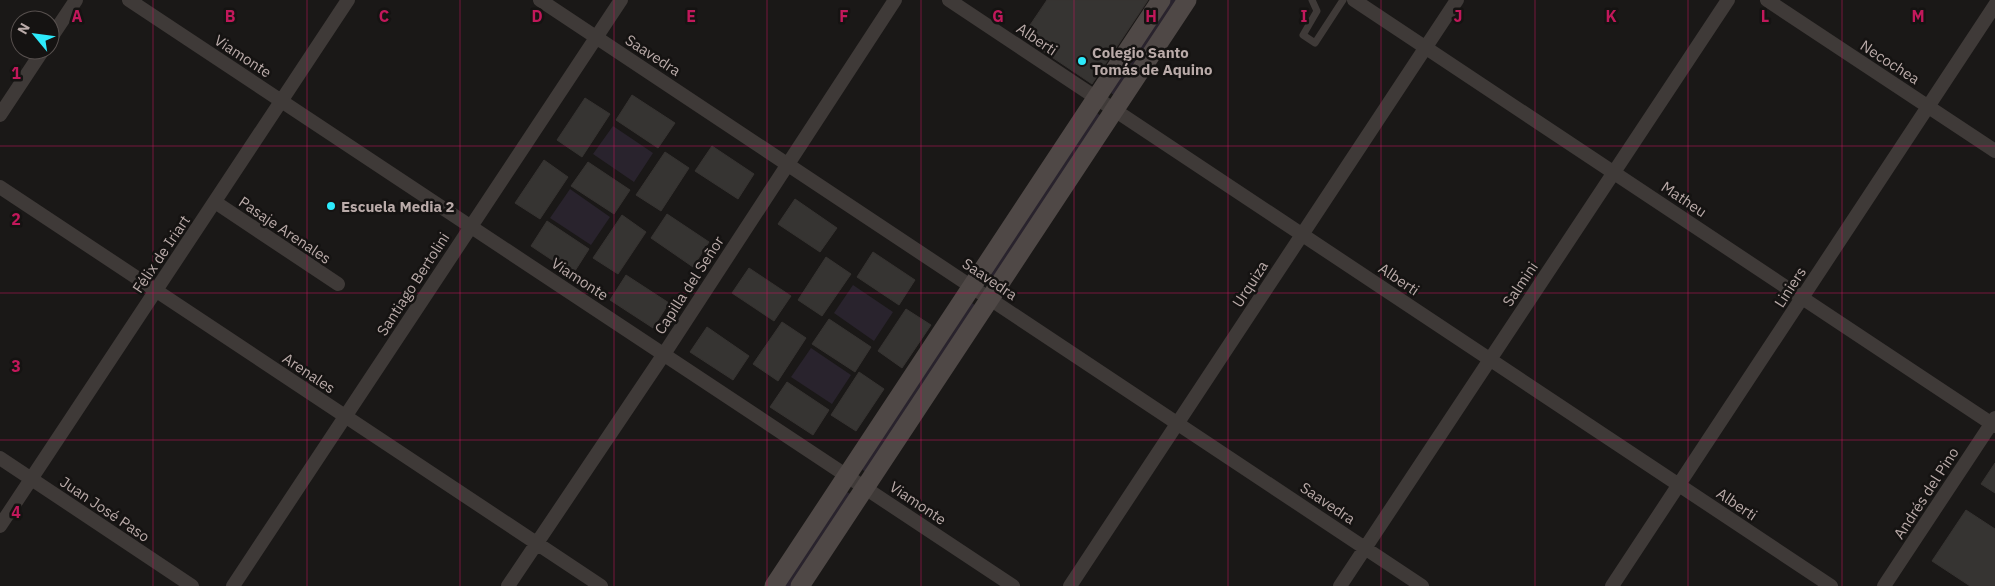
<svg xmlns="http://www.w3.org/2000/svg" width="1995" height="586" viewBox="0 0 1995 586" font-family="'IBM Plex Sans',sans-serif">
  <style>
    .green { fill: #29232d }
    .building { fill: #363432; stroke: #363331 }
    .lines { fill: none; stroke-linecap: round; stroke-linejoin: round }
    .service { stroke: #3f3a38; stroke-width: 7 }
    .minor { stroke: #3f3a38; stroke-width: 14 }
    .secondary { stroke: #4f4846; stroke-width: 19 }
    .grid { fill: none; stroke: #c2185b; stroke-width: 1; stroke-opacity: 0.55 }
    .poi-dot { fill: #2debfc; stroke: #151312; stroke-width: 2 }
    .labels { text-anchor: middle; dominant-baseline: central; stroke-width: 5; stroke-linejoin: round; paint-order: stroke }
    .street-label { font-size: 15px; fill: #baaba9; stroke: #151312 }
    .poi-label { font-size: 15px; font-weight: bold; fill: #baaba9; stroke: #151312; text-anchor: start }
    .grid-label { font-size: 16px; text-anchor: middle; font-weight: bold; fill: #c2185b; stroke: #151312; stroke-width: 5; stroke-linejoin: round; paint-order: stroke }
  </style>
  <rect width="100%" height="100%" fill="#1a1817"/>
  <path class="green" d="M1170,0H1179L1115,95L1112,94L1111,92Z
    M1097,113L1101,116L992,282H989L987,279Z
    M613,126L653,153L634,182L593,154Z
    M570,189L610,217L591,245L550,218Z
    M853,285L893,312L874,341L834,313Z
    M972,303L976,306L867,471H864L862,469Z
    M811,348L851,375L832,404L791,377Z
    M847,492L852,495L792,586H784Z"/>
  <path class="building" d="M1047,0H1148L1092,84L1022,37Z
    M632,95L675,123L658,148L616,120Z
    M585,98L610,114L582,157L557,140Z
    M712,146L754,174L738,199L695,171Z
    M665,152L689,168L661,211L636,195Z
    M544,160L568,177L540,219L515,203Z
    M588,162L630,190L614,214L571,186Z
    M795,199L837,228L820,252L778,224Z
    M667,214L709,242L693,267L651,238Z
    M622,215L646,232L618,274L593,258Z
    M547,221L589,249L573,274L531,246Z
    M873,252L915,280L899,305L857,277Z
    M826,257L851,274L822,316L798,300Z
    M749,268L791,296L774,321L732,293Z
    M626,275L669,303L653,328L610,300Z
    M906,309L931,325L902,368L878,351Z
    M829,319L871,347L855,372L812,344Z
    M782,322L806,338L778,381L753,364Z
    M707,327L749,356L733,380L690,352Z
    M859,372L884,389L856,431L831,415Z
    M787,382L829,410L813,435L770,407Z
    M1995,463V493L1981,484Z
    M1966,510L1995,529V586H1970L1932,561Z"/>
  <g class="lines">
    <path class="service" d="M1312,0L1317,11L1303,35L1315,43L1343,0"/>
    <path class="minor" d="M129,0L1013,586
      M540,0L1422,586
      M949,0L1831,586
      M1354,0L1995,426
      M1767,0L1995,151
      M50,39L76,0
      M0,115L43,50
      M0,187L601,586
      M215,202L338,284
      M0,458L192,586
      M0,526L348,0
      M233,586L621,0
      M508,586L664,354L895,0
      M1070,586L1457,0
      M1340,586L1728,0
      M1612,586L1995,5
      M1884,586L1995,418"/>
    <path class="secondary" d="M774,586L1161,0
      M800,586L1187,0"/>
  </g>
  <path class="grid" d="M153,0V586M307,0V586M460,0V586M614,0V586M767,0V586M921,0V586M1074,0V586M1228,0V586M1381,0V586M1535,0V586M1688,0V586M1842,0V586M0,146H1995M0,293H1995M0,440H1995"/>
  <g class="poi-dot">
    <circle cx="1082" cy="61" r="5"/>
    <circle cx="331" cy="206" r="5"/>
  </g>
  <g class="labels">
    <g class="street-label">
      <text transform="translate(1037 39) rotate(34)">Alberti</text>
      <text transform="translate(653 55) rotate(33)">Saavedra</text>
      <text transform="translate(243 56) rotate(33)">Viamonte</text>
      <text transform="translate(1890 62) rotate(33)">Necochea</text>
      <text transform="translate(1684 199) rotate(34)">Matheu</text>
      <text transform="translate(285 230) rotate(34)">Pasaje Arenales</text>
      <text transform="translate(161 254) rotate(-56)">Félix de Iriart</text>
      <text transform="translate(580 279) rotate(33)">Viamonte</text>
      <text transform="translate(990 279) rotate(34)">Saavedra</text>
      <text transform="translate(1399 279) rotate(34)">Alberti</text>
      <text transform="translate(413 284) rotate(-57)">Santiago Bertolini</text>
      <text transform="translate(1250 284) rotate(-57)">Urquiza</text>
      <text transform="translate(1520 284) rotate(-56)">Salmini</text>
      <text transform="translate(689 285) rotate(-57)">Capilla del Señor</text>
      <text transform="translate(1790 287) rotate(-57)">Liniers</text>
      <text transform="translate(309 373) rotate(34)">Arenales</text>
      <text transform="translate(1926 493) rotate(-57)">Andrés del Pino</text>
      <text transform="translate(918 503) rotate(34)">Viamonte</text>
      <text transform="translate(1328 503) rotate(34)">Saavedra</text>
      <text transform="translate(1737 504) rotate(34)">Alberti</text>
      <text transform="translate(105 509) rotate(34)">Juan José Paso</text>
    </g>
    <g class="poi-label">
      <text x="1092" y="52">Colegio Santo<tspan x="1092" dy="17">Tomás de Aquino</tspan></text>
      <text x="341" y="206">Escuela Media 2</text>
    </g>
  </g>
  <g class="grid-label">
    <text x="77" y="22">A</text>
    <text x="230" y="22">B</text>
    <text x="384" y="22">C</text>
    <text x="537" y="22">D</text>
    <text x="691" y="22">E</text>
    <text x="844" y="22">F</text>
    <text x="998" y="22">G</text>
    <text x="1151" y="22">H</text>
    <text x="1304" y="22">I</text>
    <text x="1458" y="22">J</text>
    <text x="1611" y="22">K</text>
    <text x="1765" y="22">L</text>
    <text x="1918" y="22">M</text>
    <text x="16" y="79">1</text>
    <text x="16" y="225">2</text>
    <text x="16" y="372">3</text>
    <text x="16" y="518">4</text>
  </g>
  <g transform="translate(35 35) rotate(299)"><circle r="24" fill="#151312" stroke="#57504e"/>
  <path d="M0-4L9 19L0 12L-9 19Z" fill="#2debfc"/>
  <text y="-8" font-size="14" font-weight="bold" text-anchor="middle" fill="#baaba9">N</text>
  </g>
</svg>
